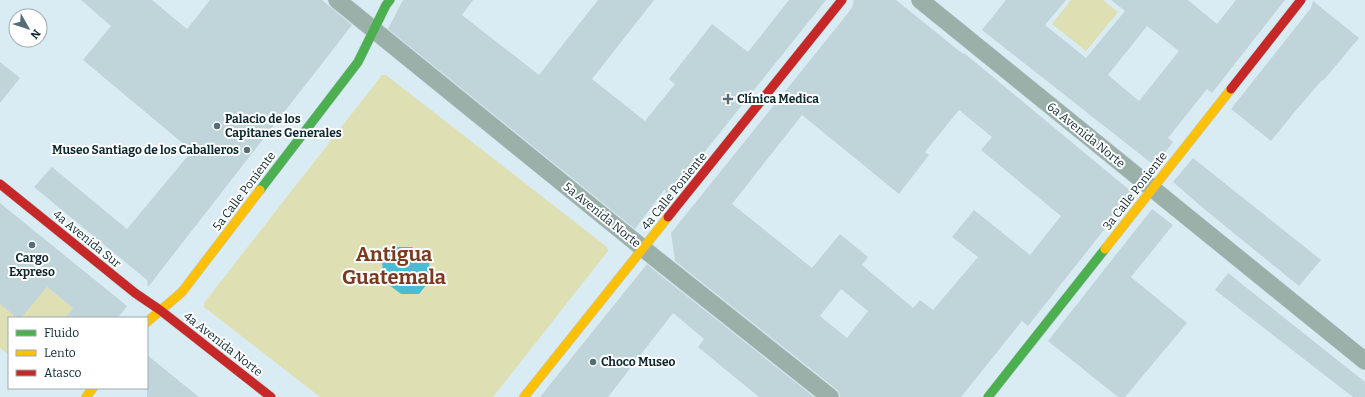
<svg xmlns="http://www.w3.org/2000/svg" width="1365" height="397" viewBox="0 0 1365 397" font-family="Bitter,serif">
  <style>
    .green { fill: #dedfb2 }
    .water { fill: #48bbd5 }
    .building { fill: #bfd5d9; fill-rule: evenodd }
    .lines { fill: none; stroke-linecap: round; stroke-linejoin: round }
    .street-casing { stroke: #b7c8cd; stroke-width: 18 }
    .fast-casing { stroke: #b7c8cd; stroke-width: 10 }
    .slow-casing { stroke: #b7c8cd; stroke-width: 10 }
    .jam-casing { stroke: #b7c8cd; stroke-width: 10 }
    .street { stroke: #9bb0a9; stroke-width: 17 }
    .fast { stroke: #4caf50; stroke-width: 9 }
    .slow { stroke: #ffc107; stroke-width: 9 }
    .jam { stroke: #c62828; stroke-width: 9 }
    .poi-dot { fill: #556d74; stroke: #fff; stroke-width: 1.5 }
    .labels { text-anchor: middle; dominant-baseline: central; stroke-width: 4; stroke-linejoin: round; paint-order: stroke }
    .poi-label { font-size: 12px; font-weight: bold; fill: #0e282f; stroke: #fff; text-anchor: start }
    .street-label { font-size: 12px; fill: #0e282f; stroke: #fff }
    .town-label { font-size: 20px; font-weight: bold; fill: #7b3920; stroke: #fff }
  </style>
  <rect width="100%" height="100%" fill="#d9ecf3"/>
  <path class="green" d="M1071,0H1103L1118,12L1086,51L1052,24Z
    M382,75H386L607,247L608,251L493,397H320L204,307V303Z
    M11,258L73,308L65,318H9V355L0,348V272Z"/>
  <path class="water" d="M394,247H412L429,261L431,279L419,294H401L384,281L382,262Z"/>
  <path class="building" d="M81,0H152L187,29L210,0H322L352,25L148,287L147,280L34,187L52,167L127,229L192,151L83,60L111,26Z
    M403,0H473L462,15L539,75L598,0H654L592,79L645,121L675,84L669,79L712,24L748,52L789,0H826L667,199L665,189L635,229L388,29Z
    M854,0H896L963,54L964,53L1133,193L1028,326L1022,321L961,397H840L839,393L836,389L675,261L671,233L852,8ZM959,110L992,137L981,150L1061,216L1030,255L974,210L952,237L978,257L933,310L920,300L913,308L862,265L868,257L840,234L812,268L732,204L802,115L899,194L929,155L925,152ZM841,289L868,311L847,338L820,316Z
    M1006,0H1066L1045,25L1086,58L1125,11L1111,0H1188L1217,24L1236,0H1285L1212,93L1207,89L1168,138L1173,142L1155,166L982,30ZM1147,26L1179,51L1139,101L1108,75Z
    M1313,1L1359,38L1323,81L1322,80L1297,109L1271,141L1231,109L1311,8Z
    M0,62L20,78L0,103Z
    M1193,158L1321,260L1299,286L1209,213L1173,182Z
    M0,203L127,306L118,318H65L73,308L47,287L21,318H17L0,304Z
    M1152,209L1173,225L1131,277L1187,323L1125,397H1118L1048,341Z
    M647,264L649,266L814,397H759L698,347L704,339L673,313L608,397H540Z
    M1228,273L1365,382V397H1353L1215,290Z
    M147,355L199,397H147Z"/>
  <g class="lines">
    <defs>
      <path id="street" d="M337,0L655,258L830,397
        M920,0L1365,361"/>
      <path id="fast" d="M260,190L358,62L386,5L390,0
        M988,397L1105,249"/>
      <path id="slow" d="M1105,249L1231,89
        M147,322L182,292L260,190
        M86,397L93,388
        M524,397L668,217"/>
      <path id="jam" d="M1231,89L1301,0
        M0,184L135,293L160,310L271,397
        M668,217L842,0"/>
    </defs>
    <use href="#street" class="street-casing"/>
    <use href="#fast" class="fast-casing"/>
    <use href="#slow" class="slow-casing"/>
    <use href="#jam" class="jam-casing"/>
    <use href="#street" class="street"/>
    <use href="#fast" class="fast"/>
    <use href="#slow" class="slow"/>
    <use href="#jam" class="jam"/>
  </g>
  <g class="poi-dot">
    <path d="M726 93h4v4h4v4h-4v4h-4v-4h-4v-4h4z"/>
    <circle cx="217" cy="126" r="4"/>
    <circle cx="247" cy="150" r="4"/>
    <circle cx="32" cy="245" r="4"/>
    <circle cx="593" cy="362" r="4"/>
  </g>
  <g class="labels">
    <g class="poi-label">
      <text x="737" y="99">Clínica Medica</text>
      <text x="225" y="119">Palacio de los<tspan x="225" dy="14">Capitanes Generales</tspan></text>
      <text x="239" y="150" text-anchor="end">Museo Santiago de los Caballeros</text>
      <text x="32" y="258" text-anchor="middle">Cargo<tspan x="32" dy="14">Expreso</tspan></text>
      <text x="601" y="362">Choco Museo</text>
    </g>
    <g class="street-label">
      <text transform="translate(1086 135) rotate(39)">6a Avenida Norte</text>
      <text transform="translate(244 191) rotate(-53)">5a Calle Poniente</text>
      <text transform="translate(674 191) rotate(-51)">4a Calle Poniente</text>
      <text transform="translate(1135 191) rotate(-52)">3a Calle Poniente</text>
      <text transform="translate(602 215) rotate(39)">5a Avenida Norte</text>
      <text transform="translate(87 239) rotate(39)">4a Avenida Sur</text>
      <text transform="translate(223 344) rotate(38)">4a Avenida Norte</text>
    </g>
    <g class="town-label">
      <text x="394" y="254">Antigua<tspan x="394" dy="23">Guatemala</tspan></text>
    </g>
  </g>
  <rect x="8" y="317" width="140" height="72" fill="#ffffff" stroke="#9fa9ac"/>
  <rect x="16" y="330" width="20" height="6" fill="#4caf50" stroke="#9fa9ac"/>
  <text x="44" y="337" font-size="12" fill="#0e282f">Fluido</text>
  <rect x="16" y="350" width="20" height="6" fill="#ffc107" stroke="#9fa9ac"/>
  <text x="44" y="357" font-size="12" fill="#0e282f">Lento</text>
  <rect x="16" y="370" width="20" height="6" fill="#c62828" stroke="#9fa9ac"/>
  <text x="44" y="377" font-size="12" fill="#0e282f">Atasco</text>
  <g transform="translate(28 28) rotate(129)"><circle r="19" fill="#ffffff" stroke="#9fa9ac"/>
  <path d="M0-3L7 15L0 10L-7 15Z" fill="#556d74"/>
  <text y="-6" font-size="11" font-weight="bold" text-anchor="middle" fill="#0e282f">N</text>
  </g>
</svg>
